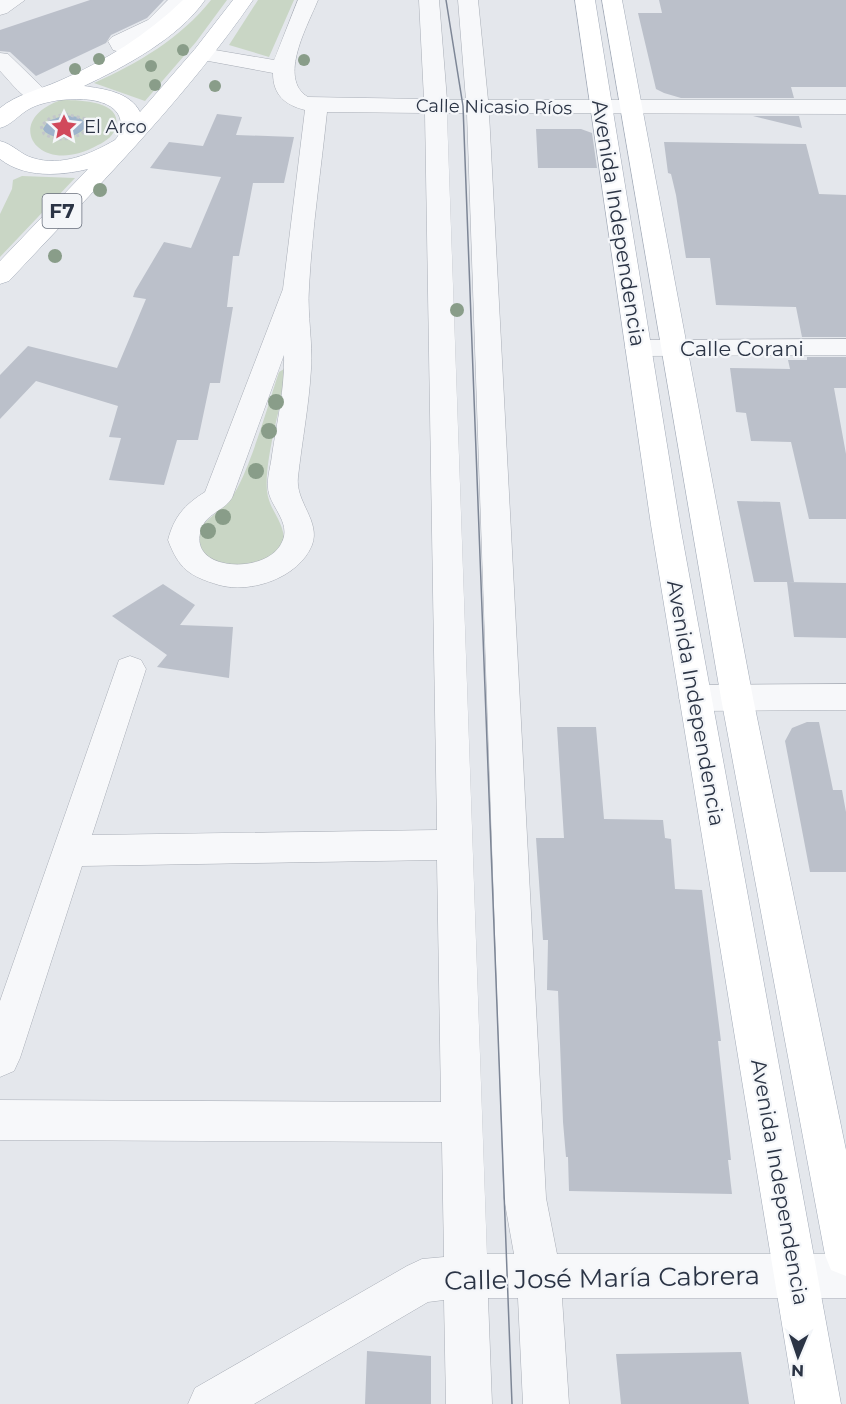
<svg xmlns="http://www.w3.org/2000/svg" width="846" height="1404" viewBox="0 0 846 1404" font-family="Montserrat,sans-serif">
  <style>
    .green { fill: #c9d6c5 }
    .water { fill: #9fb4cc }
    .building { fill: #bbc0ca }
    .lines { fill: none; stroke-linecap: round; stroke-linejoin: round }
    .minor-casing { stroke: #a9aeb7; stroke-width: 1 }
    .major-casing { stroke: #a3abb8; stroke-width: 1 }
    .path { stroke: #c2c5cb; stroke-width: 3; stroke-dasharray: 3 3; stroke-linecap: butt }
    .minor { fill: #f7f8fa; fill-rule: evenodd }
    .major { fill: #fff; fill-rule: evenodd }
    .tram { stroke: #7d8696; stroke-width: 1.5 }
    .tree { fill: #899d89 }
    .labels { text-anchor: middle; dominant-baseline: central; stroke-width: 4.5; stroke-linejoin: round; paint-order: stroke }
    .far-street-label { font-size: 18px; fill: #2b3445; stroke: #f4f6f9 }
    .far-poi-label { font-size: 18px; fill: #2b3445; stroke: #f4f6f9; text-anchor: start }
    .shield { fill: #f4f6f9; stroke: #676e7b; stroke-width: 1.5 }
    .shield-label { font-size: 20px; font-weight: bold; fill: #2b3445 }
    .street-label { font-size: 21px; fill: #2b3445; stroke: #f4f6f9 }
    .near-street-label { font-size: 26px; fill: #2b3445; stroke: #f4f6f9 }
  </style>
  <rect width="100%" height="100%" fill="#e4e7ec"/>
  <path class="green" d="M211,0H227L196,42L145,101L94,83C137,64 181,38 211,0Z
    M258,0H294L269,57L229,45Z
    M61,100C76,100 122,100 116,126C114,135 107,141 98,145C39,179 0,121 61,100Z
    M22,176L75,178L0,257V214L12,189L13,180Z
    M284,369L288,372C281,403 264,462 267,491C269,511 285,521 284,543L263,564L229,569L202,555L198,531C206,519 218,513 228,502C247,482 269,401 279,372Z"/>
  <path class="water" d="M65,115L78,117L85,122L84,129C73,139 57,141 45,132L43,129L48,121Z"/>
  <path class="building" d="M90,0H164L147,18L111,35L106,43L36,76L10,52L0,51V30Z
    M659,0H846V87H791L794,98H681L664,93L656,89L638,13H662Z
    M217,114L242,117L236,135L294,137L284,183H253L239,256H233L227,307H233L220,383H210L198,440H177L164,485L109,480L121,438L109,437L118,406L36,381L0,419V375L28,346L117,368L146,299L133,297L135,291L164,242L191,248L221,177L150,168L169,142L203,146Z
    M753,116H799L802,128Z
    M536,129H581L592,133L597,168H538Z
    M664,142L806,144L819,194L846,195V337H802L796,307L716,305L710,258H686L676,195L671,174L668,173Z
    M807,357H846V388H834L846,454V519H809L791,442L751,441L746,413L736,412L730,368L790,369L788,360H807Z
    M737,501L780,502L794,582H754Z
    M787,582L846,583V638L794,637Z
    M163,584L195,605L180,625L233,627L229,678L157,667L167,655L112,616Z
    M807,722H819L833,790H842L846,812V872H810L785,741L792,728Z
    M557,727H596L604,819L663,820L665,838L671,839L675,889L702,890L721,1041H718L731,1160H728L732,1194L569,1191L568,1157H566L563,1122L558,991L547,990L548,940H543L536,838H564Z
    M367,1351L431,1356V1404H365Z
    M741,1352L749,1404H621L616,1354Z"/>
  <g class="lines">
    <defs>
      <path id="minor" d="M0,0H25L7,13L0,15Z
        M168,0H190L162,28L133,42L142,45L145,50L142,55L134,56L113,50L108,41L112,37L148,20Z
        M298,0H318C308,25 277,79 308,97L424,99L419,0H439L447,100H466L458,0H478L488,100H846V114L489,113L546,1198L557,1254H846V1298H562L569,1404H523L518,1298H488L492,1404H446L444,1300L428,1302L254,1404H188L195,1388L407,1266L422,1259L444,1257L442,1142L0,1140V1100L441,1102L437,860L82,866L20,1058L14,1071L0,1077V1001L119,660L130,656L141,660L146,669L92,835L437,830L425,113L327,112C321,170 312,229 309,288C307,315 313,342 311,369C309,405 302,441 298,477C295,502 321,521 312,545C299,578 250,594 219,585C189,576 179,569 168,540C174,517 184,505 205,492L283,289L305,110C285,105 273,95 273,73L203,60L195,59L192,54L195,49L203,48L274,60ZM447,113H467L504,1198L514,1254H487ZM284,355C285,388 277,422 272,455C271,465 267,477 268,487C268,505 292,522 282,542C268,575 187,572 201,530C205,514 224,511 232,498Z
        M0,53L8,54L47,92L50,97L47,102C27,107 13,84 0,71Z
        M846,339V355L638,356L629,354L625,348L629,342L638,340Z
        M846,684V710L695,711L683,707L679,698L683,689L695,685Z"/>
      <path id="major" d="M183,0H205C179,38 124,67 84,86C104,89 130,92 140,112L195,49L233,0H253C182,103 94,190 9,281L0,284V261L88,169C60,176 24,178 0,159V141C13,144 21,155 33,158C61,167 91,154 115,140C121,134 123,122 118,114C105,92 50,98 31,108C19,114 12,125 0,128V108C17,94 39,90 59,81C105,61 147,35 183,0Z
        M575,0H595L680,525L841,1404H795L651,525Z
        M602,0H622L753,698L846,1150V1276L831,1270L825,1255L721,698Z"/>
    </defs>
    <use href="#minor" class="minor-casing"/>
    <use href="#major" class="major-casing"/>
    <path class="path" d="M65,114L86,119L87,130C74,140 59,142 44,134L41,126L50,118Z"/>
    <use href="#minor" class="minor"/>
    <use href="#major" class="major"/>
    <path class="tram" d="M446,0L463,106L512,1404"/>
  </g>
  <g class="tree">
    <circle cx="183" cy="50" r="6"/>
    <circle cx="99" cy="59" r="6"/>
    <circle cx="304" cy="60" r="6"/>
    <circle cx="151" cy="66" r="6"/>
    <circle cx="75" cy="69" r="6"/>
    <circle cx="155" cy="85" r="6"/>
    <circle cx="215" cy="86" r="6"/>
    <circle cx="100" cy="190" r="7"/>
    <circle cx="55" cy="256" r="7"/>
    <circle cx="457" cy="310" r="7"/>
    <circle cx="276" cy="402" r="8"/>
    <circle cx="269" cy="431" r="8"/>
    <circle cx="256" cy="471" r="8"/>
    <circle cx="223" cy="517" r="8"/>
    <circle cx="208" cy="531" r="8"/>
  </g>
  <defs>
    <symbol id="sight-bare" viewBox="-9 -9 18 18"><path d="M0-6L1.8-2.2L6-1.7L2.9 1.2L3.7 5.4L0 3.3L-3.7 5.4L-2.9 1.2L-6-1.7L-1.8-2.2Z" fill="#d1495b" stroke="#f4f6f9" stroke-width="2.5" paint-order="stroke"/></symbol>
  </defs>
  <g fill-rule="evenodd">
    <use href="#sight-bare" x="45" y="108" width="38" height="38"/>
  </g>
  <g class="labels">
    <g class="far-street-label">
      <text transform="translate(494 107) rotate(1)">Calle Nicasio Ríos</text>
    </g>
    <g class="far-poi-label">
      <text x="84" y="127">El Arco</text>
    </g>
    <rect class="shield" x="42.5" y="194" width="39" height="34" rx="4.5"/>
    <g class="shield-label">
      <text x="62" y="211">F7</text>
    </g>
    <g class="street-label">
      <text transform="translate(619 223) rotate(81)">Avenida Independencia</text>
      <text x="742" y="348">Calle Corani</text>
      <text transform="translate(696 703) rotate(80)">Avenida Independencia</text>
      <text transform="translate(780 1182) rotate(80)">Avenida Independencia</text>
    </g>
    <g class="near-street-label">
      <text transform="translate(602 1278) rotate(-1)">Calle José María Cabrera</text>
    </g>
  </g>
  <g transform="translate(798 1356) rotate(182)" stroke="#f4f6f9" stroke-width="4.5" paint-order="stroke">
  <path d="M0-4.5L10 22L0 15L-10 22Z" fill="#2b3445"/>
  <text y="-9" font-size="16" font-weight="bold" text-anchor="middle" fill="#2b3445">N</text>
  </g>
</svg>
